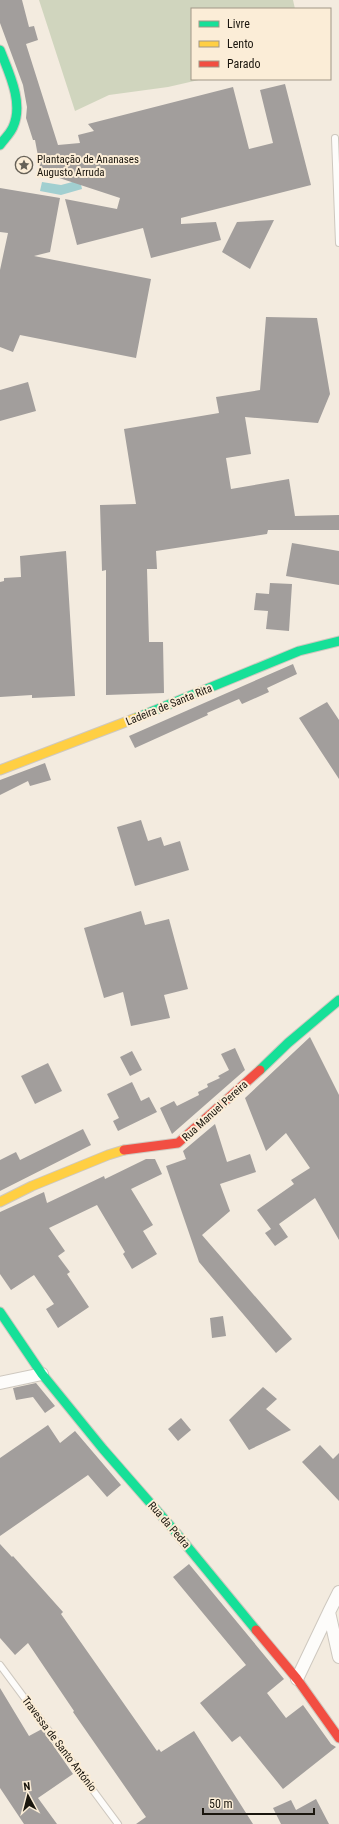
<svg xmlns="http://www.w3.org/2000/svg" width="339" height="1824" viewBox="0 0 339 1824" font-family="'Roboto Condensed',sans-serif">
  <style>
    .green { fill: #d0d5be }
    .water { fill: #a1cfd0 }
    .building { fill: #a29e9c }
    .lines { fill: none; stroke-linecap: round; stroke-linejoin: round }
    .lane-casing { stroke: #cec8bf; stroke-width: 8 }
    .street-casing { stroke: #cec8bf; stroke-width: 14 }
    .fast-casing { stroke: #cec8bf; stroke-width: 11 }
    .slow-casing { stroke: #cec8bf; stroke-width: 11 }
    .jam-casing { stroke: #cec8bf; stroke-width: 11 }
    .lane { stroke: #fdfcfa; stroke-width: 6 }
    .street { stroke: #fdfcfa; stroke-width: 12 }
    .fast { stroke: #16e098; stroke-width: 9 }
    .slow { stroke: #ffcf43; stroke-width: 9 }
    .jam { stroke: #f24e42; stroke-width: 9 }
    .labels { text-anchor: middle; dominant-baseline: central; stroke-width: 4; stroke-linejoin: round; paint-order: stroke }
    .poi-label { font-size: 11px; fill: #1a160e; stroke: #fbedd7; text-anchor: start }
    .street-label { font-size: 11px; fill: #1a160e; stroke: #fbedd7 }
  </style>
  <rect width="100%" height="100%" fill="#f3ebdf"/>
  <path class="green" d="M39,0H293L295,9H192V79H203L168,87L109,95L75,111Z"/>
  <path class="water" d="M80,180L82,189L61,195L40,191L42,182L61,185Z"/>
  <path class="building" d="M0,0H22L29,27L34,26L38,40L26,44L58,145L80,143L78,135L94,131L88,124L233,87L249,149L273,143L260,90L285,84L311,185L181,218V224L216,222L221,240L151,258L143,228L77,245L65,199L117,209L120,198L41,172L35,140H33L26,118L27,107L23,85L0,23Z
    M0,188L60,198L50,252L34,256L151,279L136,358L20,335L13,352L0,347V270L8,233L0,232Z
    M274,220L250,269L222,252L237,222Z
    M266,317L317,318L330,394L318,423L245,417L251,454L226,458L231,489L289,479L295,516L339,515V530H268L267,534L156,551L157,569H147L149,642H163L164,693L106,695V570L102,571L100,505L136,504L124,429L219,413L216,397L260,390Z
    M28,382L36,411L0,421V390Z
    M292,543L339,551V585L286,576Z
    M66,551L75,696L32,698V695L0,697V582L4,581V578L21,577L20,556Z
    M270,583L292,584L289,631L266,629L268,611L254,610L256,593L269,594Z
    M293,664L297,674L267,688L269,692L242,704L239,699L207,713L208,715L135,748L129,736Z
    M327,702L339,720V779L299,718Z
    M45,763L51,780L30,786L28,781L0,795V780Z
    M141,820L148,841L161,837L164,846L180,841L189,870L135,886L117,827Z
    M141,911L145,925L169,919L188,989L164,995L170,1018L131,1026L123,992L104,998L84,928Z
    M310,1037L339,1095V1240L315,1198L279,1224L288,1237L275,1246L265,1233L271,1229L257,1210L294,1184L291,1180L310,1168L286,1133L266,1151L245,1098Z
    M235,1048L245,1070L172,1134L160,1108L174,1101L177,1106L199,1095L198,1092L208,1087L207,1084L220,1078L218,1076L229,1070L221,1054Z
    M132,1051L142,1070L130,1076L120,1057Z
    M48,1063L62,1091L35,1104L21,1076Z
    M132,1082L141,1101L149,1097L157,1112L118,1131L113,1121L119,1118L107,1094Z
    M215,1124L227,1162L250,1154L256,1172L220,1184L230,1211L202,1235L292,1339L276,1353L199,1262L166,1166L186,1159L183,1151Z
    M83,1129L91,1145L0,1191V1160L16,1152L20,1160Z
    M146,1159H155L162,1174L131,1189L153,1225L143,1231L157,1254L132,1269L123,1254L125,1252L97,1205L49,1228L65,1251L58,1256L70,1272L67,1274L89,1307L58,1328L46,1309L54,1304L34,1275L11,1290L0,1274V1212L44,1192L47,1203L104,1176L105,1179Z
    M223,1316L226,1336L212,1338L210,1318Z
    M36,1383L55,1406L45,1413L33,1397L16,1400L13,1388Z
    M263,1387L277,1399L266,1409L291,1430L249,1450L229,1420Z
    M181,1418L191,1430L178,1441L168,1429Z
    M48,1425L60,1443L75,1431L121,1485L107,1497L88,1475L0,1536V1458Z
    M320,1445L333,1459L339,1453V1501L302,1462Z
    M0,1544L12,1557L13,1556L63,1612L61,1614L157,1751L159,1749L161,1752L194,1731L253,1824H136L146,1817L73,1712L74,1711L28,1643L15,1655L0,1638Z
    M189,1564L284,1679L267,1693L286,1718L303,1705L331,1744L336,1747L283,1789L240,1736L232,1742L200,1703L246,1665L173,1577Z
    M0,1688L29,1736L42,1729L73,1774L38,1798L57,1824H24L0,1788Z
    M316,1799L329,1824H281L273,1808L291,1800L296,1810Z"/>
  <g class="lines">
    <defs>
      <path id="lane" d="M335,138L339,243
        M0,1665L118,1824"/>
      <path id="street" d="M0,1383L42,1374
        M329,1612L339,1592
        M297,1679L329,1612L339,1657"/>
      <path id="fast" d="M0,50C9,73 24,103 13,127C10,134 4,139 0,145
        M136,718L299,651L339,641
        M260,1070L288,1043L339,1000
        M0,1312L42,1374L103,1449L173,1529L256,1630"/>
      <path id="slow" d="M0,770L136,718
        M0,1202L32,1186L108,1155L124,1150"/>
      <path id="jam" d="M124,1150L178,1143L260,1070
        M256,1630L297,1679L339,1738"/>
    </defs>
    <use href="#lane" class="lane-casing"/>
    <use href="#street" class="street-casing"/>
    <use href="#fast" class="fast-casing"/>
    <use href="#slow" class="slow-casing"/>
    <use href="#jam" class="jam-casing"/>
    <use href="#lane" class="lane"/>
    <use href="#street" class="street"/>
    <use href="#fast" class="fast"/>
    <use href="#slow" class="slow"/>
    <use href="#jam" class="jam"/>
  </g>
  <defs>
    <symbol id="sight-ring" viewBox="-11 -11 22 22"><circle r="9.5" fill="#fbedd7" stroke="#666157" stroke-width="1.5"/><path d="M0-6L1.8-2.2L6-1.7L2.9 1.2L3.7 5.4L0 3.3L-3.7 5.4L-2.9 1.2L-6-1.7L-1.8-2.2Z" fill="#666157"/></symbol>
  </defs>
  <g fill-rule="evenodd">
    <use href="#sight-ring" x="14" y="155" width="20" height="20"/>
  </g>
  <g class="labels">
    <g class="poi-label">
      <text x="37" y="159">Plantação de Ananases<tspan x="37" dy="13">Augusto Arruda</tspan></text>
    </g>
    <g class="street-label">
      <text transform="translate(169 705) rotate(-22)">Ladeira de Santa Rita</text>
      <text transform="translate(215 1111) rotate(-42)">Rua Manuel Pereira</text>
      <text transform="translate(169 1525) rotate(49)">Rua da Pedra</text>
      <text transform="translate(59 1744) rotate(53)">Travessa de Santo António</text>
    </g>
  </g>
  <rect x="191" y="8" width="140" height="72" fill="#fbedd7" stroke="#a19787"/>
  <rect x="199" y="21" width="20" height="6" fill="#16e098" stroke="#a19787"/>
  <text x="227" y="28" font-size="12" fill="#1a160e">Livre</text>
  <rect x="199" y="41" width="20" height="6" fill="#ffcf43" stroke="#a19787"/>
  <text x="227" y="48" font-size="12" fill="#1a160e">Lento</text>
  <rect x="199" y="61" width="20" height="6" fill="#f24e42" stroke="#a19787"/>
  <text x="227" y="68" font-size="12" fill="#1a160e">Parado</text>
  <g transform="translate(28 1796) rotate(353)" stroke="#fbedd7" stroke-width="3" paint-order="stroke">
  <path d="M0-3L7 15L0 10L-7 15Z" fill="#1a160e"/>
  <text y="-6" font-size="11" font-weight="bold" text-anchor="middle" fill="#1a160e">N</text>
  </g>
  <path d="M203 1808v6h111v-6" fill="none" stroke="#1a160e" stroke-width="2"/>
  <text x="209" y="1808" font-size="12" fill="#1a160e" stroke="#fbedd7" stroke-width="3" paint-order="stroke">50 m</text>
</svg>
